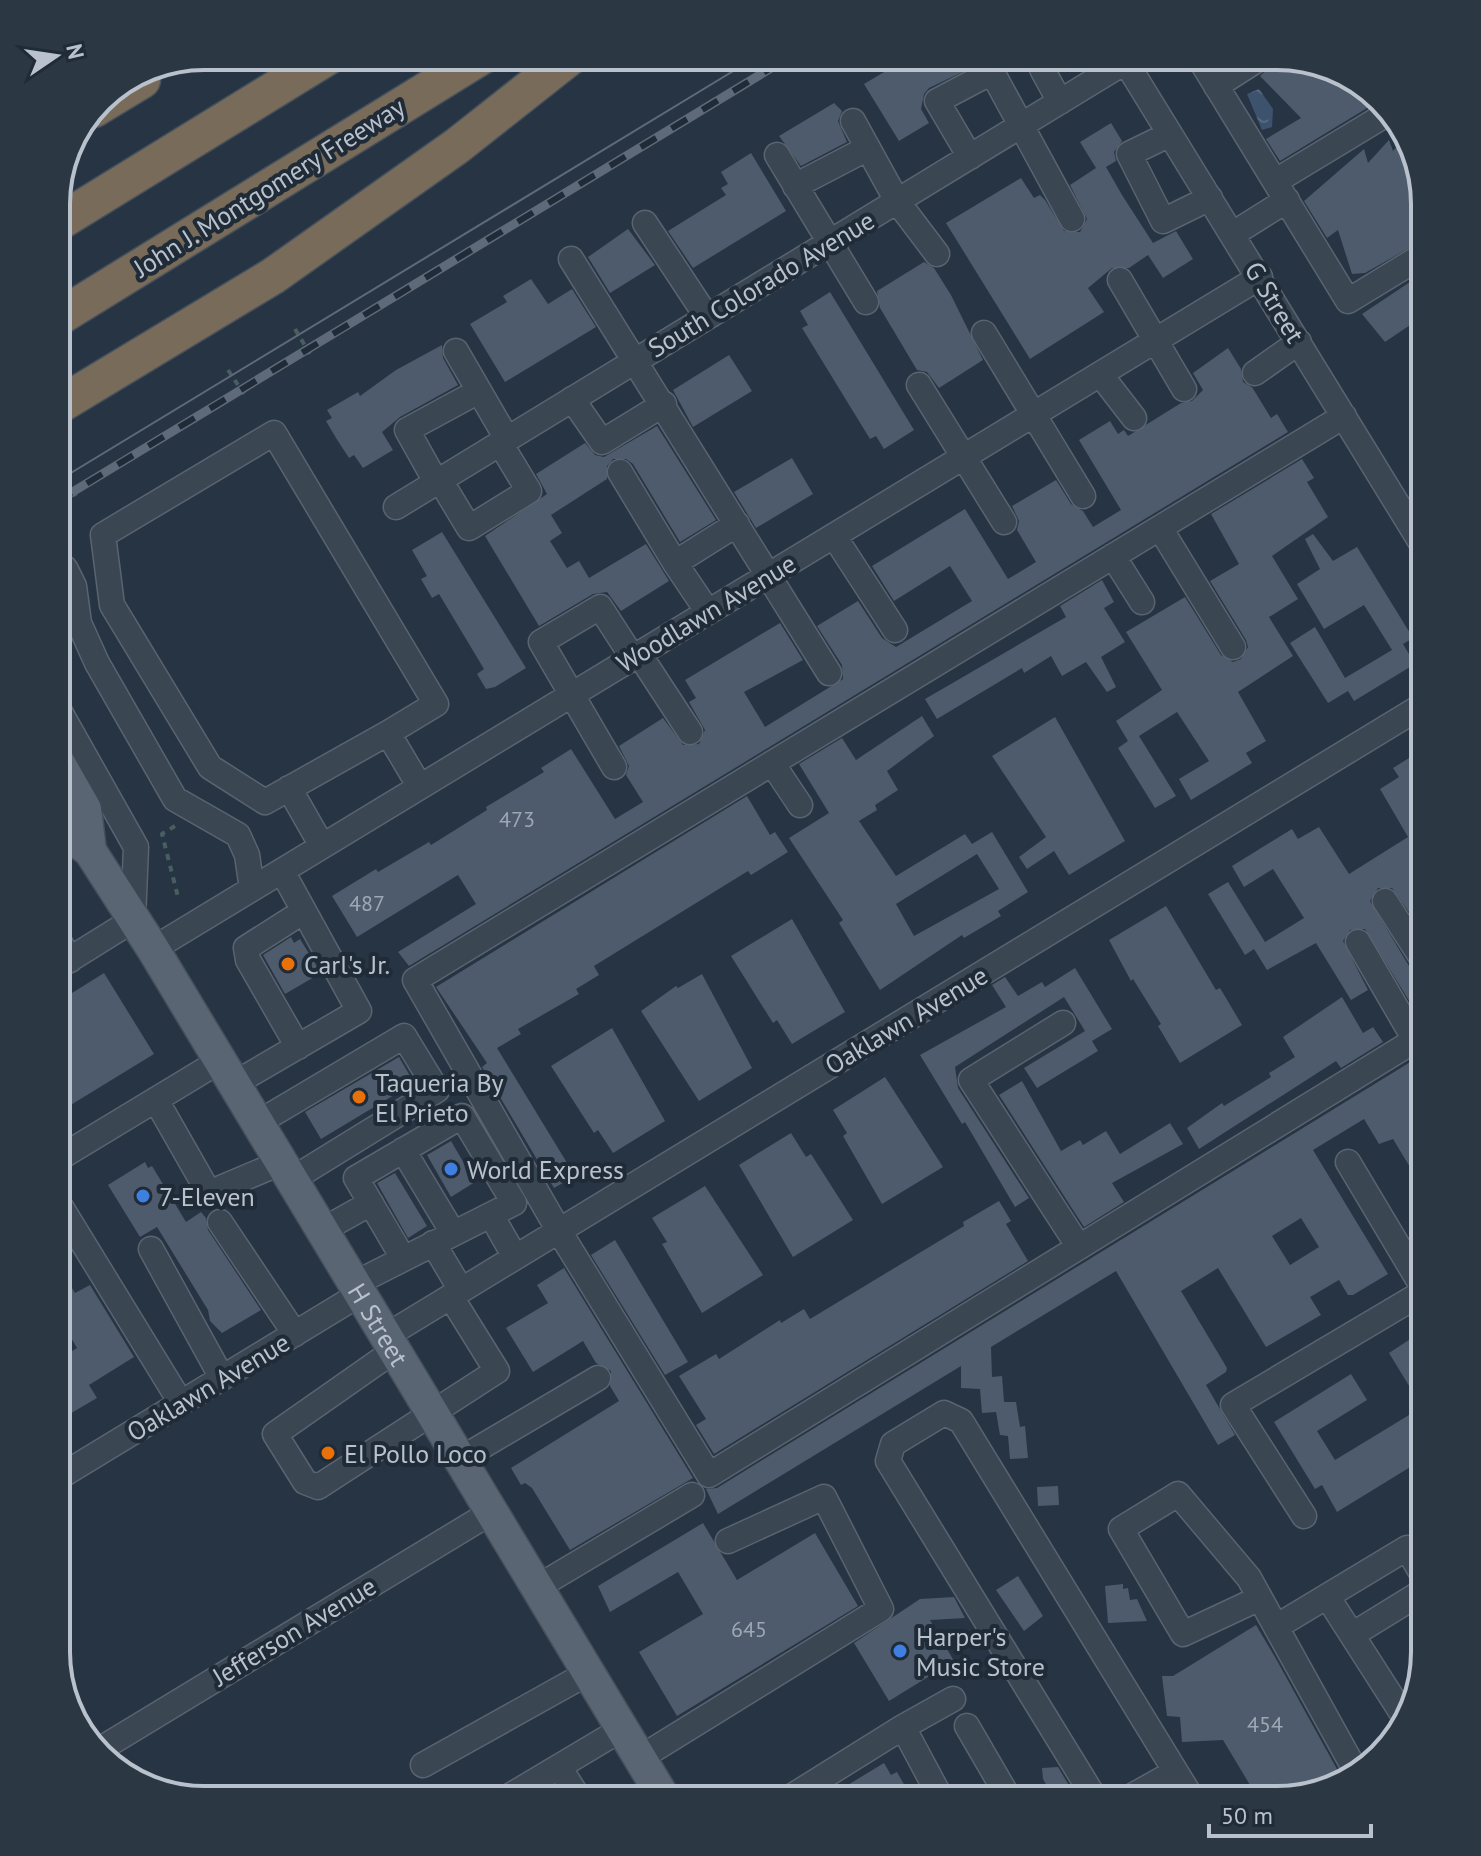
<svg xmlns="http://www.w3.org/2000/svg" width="1481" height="1856" viewBox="0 0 1481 1856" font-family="'PT Sans',sans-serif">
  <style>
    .water { fill: url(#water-ripples) }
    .building { fill: #4e5b6c; fill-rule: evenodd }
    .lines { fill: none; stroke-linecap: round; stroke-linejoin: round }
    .minor-casing { stroke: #5a6470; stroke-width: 27 }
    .major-casing { stroke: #454f5c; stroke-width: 35 }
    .highway-casing { stroke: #46515d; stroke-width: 39 }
    .path { stroke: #485f61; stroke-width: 4; stroke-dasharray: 6 6; stroke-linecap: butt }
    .minor { stroke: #3b4653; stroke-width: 24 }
    .major { stroke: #5a6573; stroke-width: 32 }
    .highway { stroke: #796b59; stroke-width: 36 }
    .tram { stroke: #5e6a7a; stroke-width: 2 }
    .rail-casing { stroke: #5e6a7a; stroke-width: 9 }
    .rail { stroke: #202b38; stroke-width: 6; stroke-dasharray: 18; stroke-linecap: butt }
    .food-dot { fill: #e8710a; stroke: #202b38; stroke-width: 3 }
    .shop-dot { fill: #3f7fe0; stroke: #202b38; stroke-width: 3 }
    .labels { text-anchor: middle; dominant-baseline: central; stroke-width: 8; stroke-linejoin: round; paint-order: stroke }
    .number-label { font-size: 22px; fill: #9ea8b5 }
    .street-label { font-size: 26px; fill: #b9c1cd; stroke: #202b38 }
    .poi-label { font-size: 26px; fill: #b9c1cd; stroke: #202b38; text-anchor: start }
    .rim { fill: none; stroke: #b9c1cd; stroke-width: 4 }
  </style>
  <defs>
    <pattern id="water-ripples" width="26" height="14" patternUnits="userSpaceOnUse" patternTransform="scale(2)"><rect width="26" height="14" fill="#3d526c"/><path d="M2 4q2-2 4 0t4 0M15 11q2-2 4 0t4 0" fill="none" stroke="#576980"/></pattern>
  </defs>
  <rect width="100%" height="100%" fill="#273443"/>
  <path class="water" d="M1259,89L1273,109L1272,127L1262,130L1247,94Z"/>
  <path class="building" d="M911,56H996L929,88L924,94L921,109L929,123L899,141L864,84Z
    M1281,56L1351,76L1377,102L1280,161L1266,139L1301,118L1260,76Z
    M834,103L842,111L838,121L847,142L801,166L779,136Z
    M1111,123L1122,141L1114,152L1116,161L1106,167L1122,195L1153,243L1176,231L1193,259L1163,278L1148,255L1129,268H1112L1088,288L1104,312L1030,359L946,223L1021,178L1034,198L1040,195L1045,200L1064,231L1080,232L1087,219L1070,185L1096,168L1080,142Z
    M1405,138L1425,204V239L1365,273L1352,274L1338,230L1327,238L1304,201L1364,149L1368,163L1389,140L1393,151Z
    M751,153L786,211L693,268L668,231L726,195L721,188L728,184L721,172Z
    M628,229L655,265L610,293L588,257Z
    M924,262L934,268L951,295L983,360L939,388L927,372L917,370L880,308L877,291Z
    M1425,272V315L1385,342L1362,314Z
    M531,279L548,304L572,289L596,327L505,382L470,324L507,302L503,296Z
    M830,292L914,430L884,449L876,436L870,439L802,328L808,325L800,311Z
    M442,345L443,358L458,385L400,417L382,432L393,450L363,468L354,455L349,458L336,438L326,421L332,418L327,410L358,392L360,396L396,370Z
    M1228,348L1241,369L1243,382L1252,387L1271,418L1277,414L1288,432L409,966L398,952L476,904L458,875L357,937L332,896L376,869L378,872L429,842L431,845L487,810L486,807L544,772L541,768L571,749L615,819L643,802L626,775L629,766L619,746L663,718L683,745L699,744L705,730L689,702L696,698L685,680L780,623L803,660L744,692L765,727L843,679L842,665L817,626L858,601L882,638L896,647L972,601L950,566L894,601L872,566L965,509L1008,579L1036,562L1017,530L1019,521L1012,506L1056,480L1071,504L1083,511L1093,527L1121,510L1079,440L1110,421L1118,434L1124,430L1128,436L1181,403L1192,401L1203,390L1193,373Z
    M729,355L752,391L693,427L673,390Z
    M657,426L716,520L680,542L633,464L626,459H613L607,466V479L551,515L562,533L550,541L567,568L579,561L589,578L646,544L669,581L621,611L607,592L593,594L539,626L485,536L547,494L536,474L585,443L595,455L604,457Z
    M792,458L813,494L756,528L734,492Z
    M1302,459L1314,478L1307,482L1328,517L1272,556L1298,599L1269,617L1293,656L1238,692L1266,741L1246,753L1252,763L1191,800L1179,779L1209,761L1177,712L1139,736L1176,796L1155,808L1118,748L1128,741L1116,721L1162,690L1126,632L1185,597L1221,655L1233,662L1241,659L1248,647L1246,640L1210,581L1239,564L1211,514Z
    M442,532L526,668L495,687L486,689L477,674L484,669L439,594L432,598L421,579L427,576L412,550Z
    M1313,534L1333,561L1357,547L1413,638L1403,644L1415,664L1354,701L1348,691L1328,703L1290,643L1315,627L1345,678L1392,650L1364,605L1324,629L1297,584L1320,569L1305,539Z
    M1102,580L1114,602L1104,608L1125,642L1101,657L1116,687L1107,692L1086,662L1062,676L1051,656L1024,673L1022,668L937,719L925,699L1066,617L1060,606Z
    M922,716L934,736L887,771L898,790L875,805L877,810L859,821L896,876L965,834L972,844L992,832L1028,892L998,911L1001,916L964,938L962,935L880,990L839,923L843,920L789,838L829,813L799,764L842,738L856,760ZM977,854L999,889L914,936L896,904Z
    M1055,717L1125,841L1069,875L1054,851L1027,869L1019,857L1046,837L992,756Z
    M1425,748V776L1411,785L1425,808V865L1416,851L1413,853L1419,863L1410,868L1425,892V935L1392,888H1378L1370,901L1412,971L1425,978V1007L1416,1012L1365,929L1350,930L1343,941L1368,990L1351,1000L1316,943L1267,970L1254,949L1245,955L1208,894L1228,882L1265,942L1304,918L1273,869L1244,887L1232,866L1292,829L1298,839L1319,827L1349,874L1408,837L1380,789L1399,777L1393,768Z
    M747,796L770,835L775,832L788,852L751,875L748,871L594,966L599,975L576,989L579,994L518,1029L521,1034L497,1048L575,1176L554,1188L482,1067L487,1063L436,987Z
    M1166,906L1216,990L1220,988L1242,1025L1180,1063L1158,1026L1161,1024L1133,979L1131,981L1109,940Z
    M792,919L845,1012L792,1044L777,1020L773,1023L731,956Z
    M291,937L294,943L300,939L321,973L285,994L263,955Z
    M1075,968L1112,1029L1092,1041L1098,1051L1037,1088L1024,1068L1085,1031L1064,997L955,1067L958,1088L1029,1198L1015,1207L965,1122L962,1124L920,1055L1006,1007L992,985L1005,977L1018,996L1042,982L1045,987Z
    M104,973L154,1054L56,1114V1003Z
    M702,974L752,1068L699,1101L641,1011L676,986L678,988Z
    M1342,997L1363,1033L1373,1027L1383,1042L1341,1068L1336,1061L1199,1149L1187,1128L1222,1103L1224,1106L1271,1077L1269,1073L1295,1057L1283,1037Z
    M612,1028L665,1121L613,1153L598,1130L594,1133L551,1066Z
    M1425,1053V1192L1393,1139L1379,1144L1364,1119L1313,1150L1388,1274L1353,1295H1348L1339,1280L1310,1297L1321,1315L1266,1347L1218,1268L1181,1291L1227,1368L1226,1372L1206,1385L1235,1435L1218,1445L1116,1271L991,1347L992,1377L1002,1376L1004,1402H1016L1020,1427L1025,1426L1028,1458L1010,1459L1008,1436L1000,1435L996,1412L982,1413L980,1389L961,1388V1366L718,1514L706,1489L717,1488ZM1301,1218L1319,1247L1290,1265L1272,1236Z
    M399,1057L414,1083L321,1139L305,1112Z
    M885,1077L943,1167L882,1204L843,1136L847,1133L833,1110Z
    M1022,1081L1061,1151L1080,1140L1083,1145L1106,1131L1120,1154L1170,1123L1183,1144L1112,1183L1124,1202L1084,1227L999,1095Z
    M791,1133L806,1157L811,1154L853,1220L793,1257L739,1165Z
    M451,1141L475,1182L451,1197L427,1155Z
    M145,1162L148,1168L152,1166L186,1222L201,1212L206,1218L208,1230L261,1310L222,1333L210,1321L208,1310L157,1227L140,1237L108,1185Z
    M395,1173L427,1226L408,1238L377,1183Z
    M705,1186L763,1275L702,1313L662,1244L667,1242L652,1218Z
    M999,1201L1011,1221L1006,1224L1028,1261L714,1454L696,1425L706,1419L679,1376L716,1354L719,1359L780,1320L781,1323L804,1309L810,1319L964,1226L963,1222Z
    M615,1240L688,1362L665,1375L591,1255Z
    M56,1262L75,1293L90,1285L134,1357L89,1385L97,1398L56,1422V1361L77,1348L56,1313Z
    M564,1268L693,1478L570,1550L532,1488L525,1483L521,1485L511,1468L619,1401L610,1386L611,1371L596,1363L583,1341L533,1372L506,1328L548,1303L537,1285Z
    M1415,1336L1425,1353V1458L1337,1512L1322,1485L1315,1489L1274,1422L1351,1374L1367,1400L1317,1431L1335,1460L1391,1426L1422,1407L1389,1353Z
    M1058,1486L1059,1505L1038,1506L1037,1487Z
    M703,1523L737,1580L815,1533L858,1606L677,1716L639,1652L703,1614L678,1572L610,1612L598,1586Z
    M1018,1576L1043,1616L1024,1631L996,1590Z
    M1123,1584V1589L1128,1588L1130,1600L1137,1599L1147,1621L1108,1623L1105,1586Z
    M954,1597L965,1618L930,1620L954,1661L889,1701L854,1643L920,1599Z
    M1256,1625L1275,1657L1343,1780L1277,1800H1259L1223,1740L1182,1742L1180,1717L1167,1716L1162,1676H1173Z
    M884,1763L891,1775L897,1772L913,1800H823Z
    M1058,1767L1070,1787L1078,1800H1055L1043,1779L1042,1768Z"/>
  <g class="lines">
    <defs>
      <path id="minor" d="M1049,56L1042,69L1060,102
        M1122,56L1425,549
        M1198,56L1348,301L1425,254
        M1216,86L1263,56
        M853,121L897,201L937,254
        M1170,134L1129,154L1163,221L1210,198
        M777,155L866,302
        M970,157L937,101L992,72L1072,219
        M1276,181L1390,112
        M795,186L868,148
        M645,223L707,317
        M1233,234L1287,200
        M571,259L829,673
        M1120,280L1184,389
        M984,333L1083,496
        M456,351L507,439
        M1255,373L1299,342
        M1100,374L1134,418
        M919,385L1004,522
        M572,399L602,442L664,404
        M1344,416L415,980L559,1231L709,1475L1425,1034
        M620,472L675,563
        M440,480L469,528L529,491L500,443
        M436,482L407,430L479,391
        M396,507L1125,62
        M1160,528L1233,647
        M834,536L895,630
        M1113,556L1142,602
        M56,564L65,568L74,586L79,623L97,663L175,799L238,835L247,855L252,889
        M708,612L675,563L737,524
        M639,654L690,732
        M388,733L265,802L210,767L112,605L103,535L274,433L436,704L388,733L420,787
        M772,763L800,805
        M614,767L541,642L600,607L633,658
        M289,788L322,846
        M1385,901L1425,963
        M56,936L70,960
        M1358,942L1415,1040
        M153,949L1260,277
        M56,968L133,920L136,847L56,705
        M1063,1023L971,1080L1079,1247
        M298,1047L248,960L246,948L304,911
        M232,1085L359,1011L282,871
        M156,1100L209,1193L280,1163
        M256,1124L404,1036L437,1090L291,1180
        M403,1150L453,1233
        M56,1160L218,1062
        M56,1199L181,1403
        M491,1215L515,1257
        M220,1222L295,1334
        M321,1231L371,1203
        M433,1243L461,1290
        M151,1249L222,1378
        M354,1284L514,1203L462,1116L356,1178L403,1258
        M386,1336L1425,704
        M395,1350L275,1434L305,1482L318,1487L497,1371L451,1297
        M459,1460L598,1378
        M56,1479L360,1294
        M1304,1516L1233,1405L1425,1291L1348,1162
        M536,1588L692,1495
        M1327,1596L1407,1721
        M1260,1598L1183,1634L1121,1529L1178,1494L1249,1578L1260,1598L1358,1775
        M1276,1627L1407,1548L1425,1579
        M1352,1635L1425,1590
        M967,1726L1010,1800
        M99,1750L490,1513
        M640,1758L881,1609L824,1497L728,1541
        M423,1765L588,1673
        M559,1767L580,1800
        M503,1800L622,1729
        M786,1800L903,1727
        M942,1800L903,1727L953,1699
        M1096,1800L888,1461L893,1444L944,1413L961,1421L1193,1800
        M1125,1800L1175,1772"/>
      <g id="major">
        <path d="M56,758L85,809L90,851"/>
        <path id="s1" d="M56,819L63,831L90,851L153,949L665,1800"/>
      </g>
      <path id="highway" d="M94,109L142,80
        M56,224L329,56
        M56,319L482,56
        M56,407L273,276L457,146L571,56"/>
    </defs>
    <use href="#minor" class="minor-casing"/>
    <use href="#major" class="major-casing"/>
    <use href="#highway" class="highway-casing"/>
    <path class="path" d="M295,329L310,354
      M228,370L244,394
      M60,471L76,496
      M175,826L162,834L178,897"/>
    <use href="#minor" class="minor"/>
    <use href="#major" class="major"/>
    <use href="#highway" class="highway"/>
    <path class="tram" d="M56,482L758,56"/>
    <defs>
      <path id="rail" d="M56,502L791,56"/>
    </defs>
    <use href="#rail" class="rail-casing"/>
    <use href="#rail" class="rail"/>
  </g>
  <g class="food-dot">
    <circle cx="288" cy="964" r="8"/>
    <circle cx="359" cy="1097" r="8"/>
    <circle cx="328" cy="1453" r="8"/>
  </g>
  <g class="shop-dot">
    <circle cx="451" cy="1169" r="8"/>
    <circle cx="143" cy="1196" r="8"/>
    <circle cx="900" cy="1651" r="8"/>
  </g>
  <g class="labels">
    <g class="number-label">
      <text x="517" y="819">473</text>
      <text x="367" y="903">487</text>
      <text x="749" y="1629">645</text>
      <text x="1265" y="1724">454</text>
    </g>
    <g class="street-label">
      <text transform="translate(269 187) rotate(-32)">John J. Montgomery Freeway</text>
      <text transform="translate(761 284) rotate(-31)">South Colorado Avenue</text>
      <text transform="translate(1275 302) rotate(59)">G Street</text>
      <text transform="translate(706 613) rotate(-31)">Woodlawn Avenue</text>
      <text transform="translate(906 1020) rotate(-31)">Oaklawn Avenue</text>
      <text stroke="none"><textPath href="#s1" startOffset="602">H Street</textPath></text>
      <text transform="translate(208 1387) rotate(-31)">Oaklawn Avenue</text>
      <text transform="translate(294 1631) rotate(-31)">Jefferson Avenue</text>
    </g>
    <g class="poi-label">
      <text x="304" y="964">Carl's Jr.</text>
      <text x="375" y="1082">Taqueria By<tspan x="375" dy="30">El Prieto</tspan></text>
      <text x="467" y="1169">World Express</text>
      <text x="159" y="1196">7-Eleven</text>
      <text x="344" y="1453">El Pollo Loco</text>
      <text x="916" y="1636">Harper's<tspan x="916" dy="30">Music Store</tspan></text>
    </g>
  </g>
  <path d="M0 0H1481V1856H0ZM204 70H1277A134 134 0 0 1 1411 204V1652A134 134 0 0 1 1277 1786H204A134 134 0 0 1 70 1652V204A134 134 0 0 1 204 70Z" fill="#2c3744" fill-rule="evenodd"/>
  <path class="rim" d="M204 70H1277A134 134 0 0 1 1411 204V1652A134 134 0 0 1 1277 1786H204A134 134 0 0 1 70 1652V204A134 134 0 0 1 204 70Z"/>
  <g transform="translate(56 56) rotate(77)" stroke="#202b38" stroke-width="6" paint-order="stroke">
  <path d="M0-6L14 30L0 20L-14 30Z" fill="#b9c1cd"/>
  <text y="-12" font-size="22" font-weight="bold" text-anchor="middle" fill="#b9c1cd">N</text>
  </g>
  <path d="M1209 1824v12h162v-12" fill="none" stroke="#b9c1cd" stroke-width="4"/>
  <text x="1221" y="1824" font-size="24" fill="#b9c1cd" stroke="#202b38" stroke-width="6" paint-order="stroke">50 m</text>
</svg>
